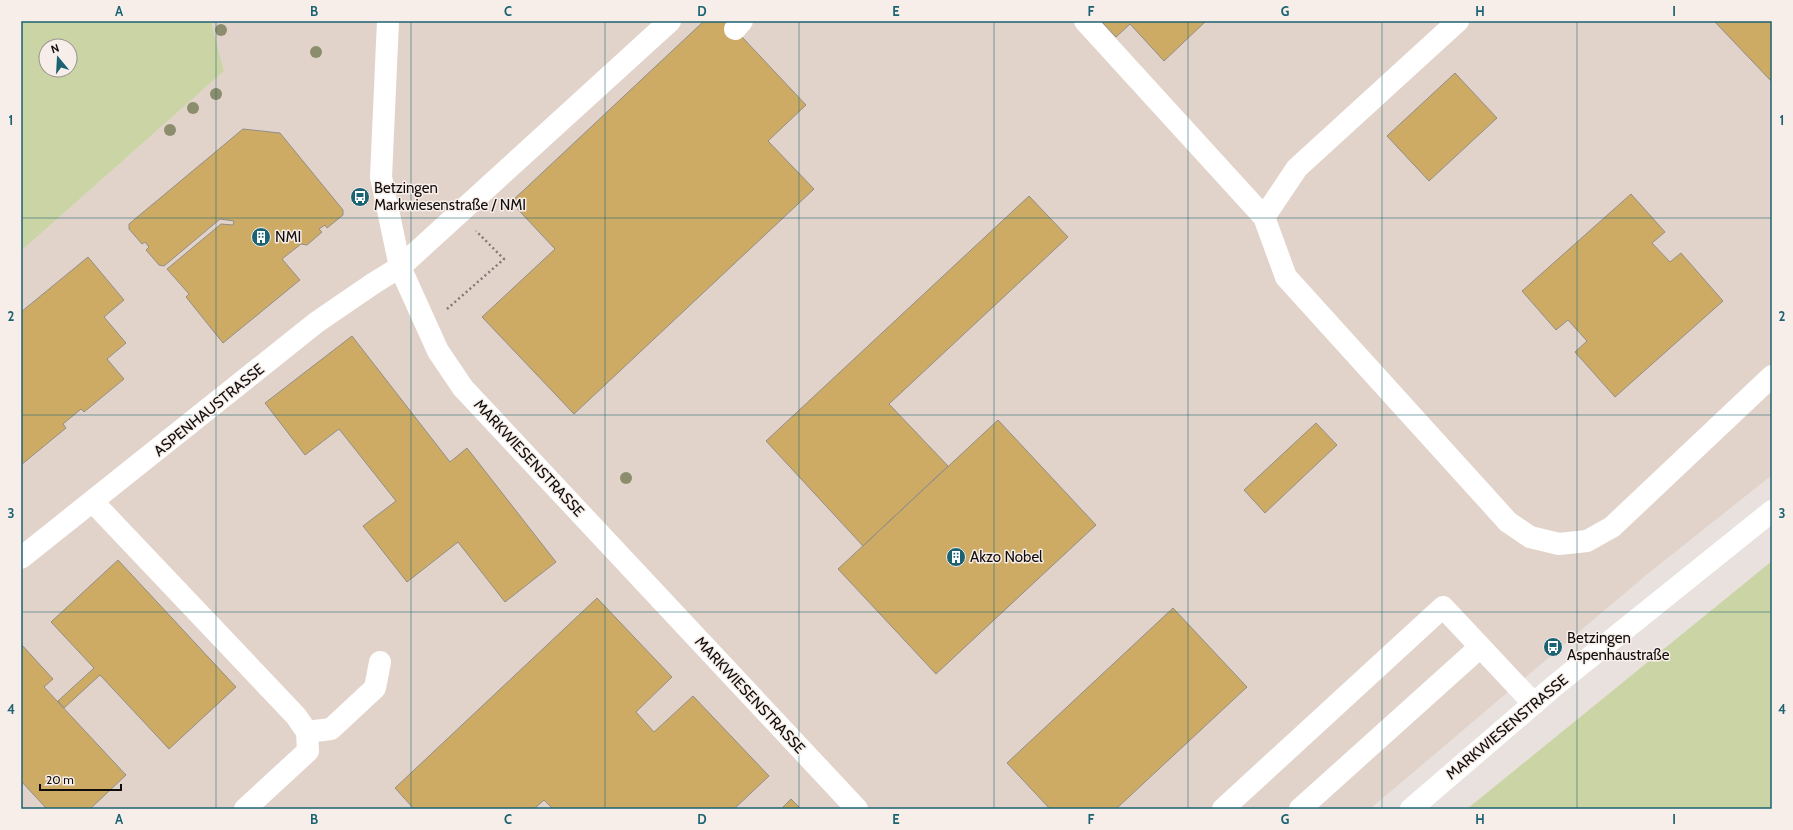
<svg xmlns="http://www.w3.org/2000/svg" width="1793" height="830" viewBox="0 0 1793 830" font-family="Cabin,sans-serif">
  <style>
    .built { fill: #e2d3ca }
    .green { fill: #cad4a5; fill-rule: evenodd }
    .building { fill: #cdab65; stroke: #928e88 }
    .lines { fill: none; stroke-linecap: round; stroke-linejoin: round }
    .path { stroke: #7f7a77; stroke-width: 2.5; stroke-dasharray: 2 3; stroke-linecap: butt }
    .minor { stroke: #fff; stroke-width: 22 }
    .tree { fill: #8c8d6d }
    .grid { fill: none; stroke: #1b6272; stroke-width: 1; stroke-opacity: 0.55 }
    .labels { text-anchor: middle; dominant-baseline: central; stroke-width: 3; stroke-linejoin: round; paint-order: stroke }
    .poi-label { font-size: 15px; fill: #100d0c; stroke: #f7eeea; text-anchor: start }
    .street-label { font-size: 15px; fill: #100d0c; stroke: #f7eeea }
    .neatline { fill: none; stroke: #1b6272; stroke-width: 1.5 }
    .grid-label { font-size: 13px; text-anchor: middle; font-weight: bold; fill: #1b6272 }
  </style>
  <rect width="100%" height="100%" fill="#e9e1dd"/>
  <path class="built" d="M211,21H1772V475L1645,576L1370,809H21V251L224,71Z"/>
  <path class="green" d="M21,21H211L224,71L21,251ZM46,46H70V70H46Z
    M1772,561V809H1467Z"/>
  <path class="building" d="M704,21H727L806,105L768,141L814,189L574,414L482,317L555,249L511,202Z
    M1101,21H1206L1164,61L1130,24L1116,37Z
    M1714,21H1772V82Z
    M1455,73L1497,118L1429,181L1387,136Z
    M243,129L280,133L343,210V215L327,228L325,225L319,229L322,232L307,245L301,244L282,259L300,280L223,343L186,297L189,294L167,269L221,224L233,225L234,221L220,219L164,266L159,265L146,250L149,247L145,242L142,244L129,229V224Z
    M1631,194L1665,232L1652,243L1670,262L1681,253L1723,301L1615,397L1575,352L1587,341L1568,320L1556,330L1522,291Z
    M1029,196L1068,237L889,404L948,466L863,546L766,441Z
    M88,257L124,300L104,317L126,343L107,359L124,379L84,412L81,409L63,424L66,428L21,465V312Z
    M352,336L450,462L467,448L556,562L505,602L458,542L407,582L363,526L396,501L339,429L305,455L265,403Z
    M998,420L1096,525L936,674L838,569Z
    M1316,423L1337,445L1265,513L1244,490Z
    M118,560L236,687L169,749L100,675L64,708L58,701L94,668L51,622Z
    M597,598L672,677L636,712L654,732L693,696L769,776L734,809H553L544,800L534,809H414L395,788Z
    M1173,608L1247,687L1116,809H1050L1007,763Z
    M21,644L53,679L44,687L126,775L90,809H47L21,781Z
    M791,799L801,809H781Z"/>
  <g class="lines">
    <path class="path" d="M447,309L504,259L476,231"/>
    <path class="minor" d="M388,21L381,177L400,267L438,351L463,388L857,809
      M1085,21L1264,217
      M1458,21L1297,168L1264,217L1286,277L1508,522L1530,537L1559,544L1587,541L1612,527L1772,376
      M735,29L742,21
      M93,502L296,716L307,732L308,751L245,809
      M21,558L317,322L374,283L400,267L670,21
      M307,732L331,729L375,688L380,662
      M1223,809L1443,607L1534,704
      M1300,809L1479,648
      M1411,809L1553,687L1772,511"/>
  </g>
  <g class="tree">
    <circle cx="221" cy="30" r="6"/>
    <circle cx="316" cy="52" r="6"/>
    <circle cx="216" cy="94" r="6"/>
    <circle cx="193" cy="108" r="6"/>
    <circle cx="170" cy="130" r="6"/>
    <circle cx="626" cy="478" r="6"/>
  </g>
  <path class="grid" d="M216,21V809M411,21V809M605,21V809M799,21V809M994,21V809M1188,21V809M1382,21V809M1577,21V809M21,218H1772M21,415H1772M21,612H1772"/>
  <defs>
    <symbol id="bus-disc" viewBox="-11 -11 22 22"><circle r="9.5" fill="#1b6272" stroke="#f7eeea"/><path d="M-5-6H5V4H4V6H2V4H-2V6H-4V4H-5ZM-3.5-4V0h7V-4ZM-3.5 1.2v1.5H-2V1.2ZM2 1.2v1.5H3.5V1.2Z" fill="#fff"/></symbol>
    <symbol id="building-disc" viewBox="-11 -11 22 22"><circle r="9.5" fill="#1b6272" stroke="#f7eeea"/><path d="M-4-6H4V6H1V3H-1V6H-4ZM-2.5-4.3h1.7v1.8h-1.7ZM.8-4.3h1.7v1.8H.8ZM-2.5-1h1.7V.8h-1.7ZM.8-1h1.7V.8H.8Z" fill="#fff"/></symbol>
  </defs>
  <g fill-rule="evenodd">
    <use href="#bus-disc" x="349" y="186" width="22" height="22"/>
    <use href="#building-disc" x="250" y="226" width="22" height="22"/>
    <use href="#building-disc" x="945" y="546" width="22" height="22"/>
    <use href="#bus-disc" x="1542" y="636" width="22" height="22"/>
  </g>
  <g class="labels">
    <g class="poi-label">
      <text x="374" y="188">Betzingen<tspan x="374" dy="17">Markwiesenstraße / NMI</tspan></text>
      <text x="275" y="237">NMI</text>
      <text x="970" y="557">Akzo Nobel</text>
      <text x="1567" y="638">Betzingen<tspan x="1567" dy="17">Aspenhaustraße</tspan></text>
    </g>
    <g class="street-label">
      <text transform="translate(209 410) rotate(-39)">ASPENHAUSTRASSE</text>
      <text transform="translate(529 458) rotate(47)">MARKWIESENSTRASSE</text>
      <text transform="translate(750 695) rotate(47)">MARKWIESENSTRASSE</text>
      <text transform="translate(1507 727) rotate(-40)">MARKWIESENSTRASSE</text>
    </g>
  </g>
  <rect width="1793" height="830" fill="none" stroke="#f7eeea" stroke-width="44"/>
  <g transform="translate(58 58) rotate(342)"><circle r="19" fill="#f7eeea" stroke="#9b9491"/>
  <path d="M0-3L7 15L0 10L-7 15Z" fill="#1b6272"/>
  <text y="-6" font-size="11" font-weight="bold" text-anchor="middle" fill="#100d0c">N</text>
  </g>
  <path d="M40 784v6h81v-6" fill="none" stroke="#100d0c" stroke-width="2"/>
  <text x="46" y="784" font-size="12" fill="#100d0c" stroke="#f7eeea" stroke-width="3" paint-order="stroke">20 m</text>
  <rect x="22" y="22" width="1749" height="786" class="neatline"/>
  <g class="grid-label">
    <text x="119" y="16">A</text>
    <text x="314" y="16">B</text>
    <text x="508" y="16">C</text>
    <text x="702" y="16">D</text>
    <text x="896" y="16">E</text>
    <text x="1091" y="16">F</text>
    <text x="1285" y="16">G</text>
    <text x="1480" y="16">H</text>
    <text x="1674" y="16">I</text>
    <text x="11" y="125">1</text>
    <text x="1782" y="125">1</text>
    <text x="11" y="321">2</text>
    <text x="1782" y="321">2</text>
    <text x="11" y="518">3</text>
    <text x="1782" y="518">3</text>
    <text x="11" y="714">4</text>
    <text x="1782" y="714">4</text>
    <text x="119" y="824">A</text>
    <text x="314" y="824">B</text>
    <text x="508" y="824">C</text>
    <text x="702" y="824">D</text>
    <text x="896" y="824">E</text>
    <text x="1091" y="824">F</text>
    <text x="1285" y="824">G</text>
    <text x="1480" y="824">H</text>
    <text x="1674" y="824">I</text>
  </g>
</svg>
